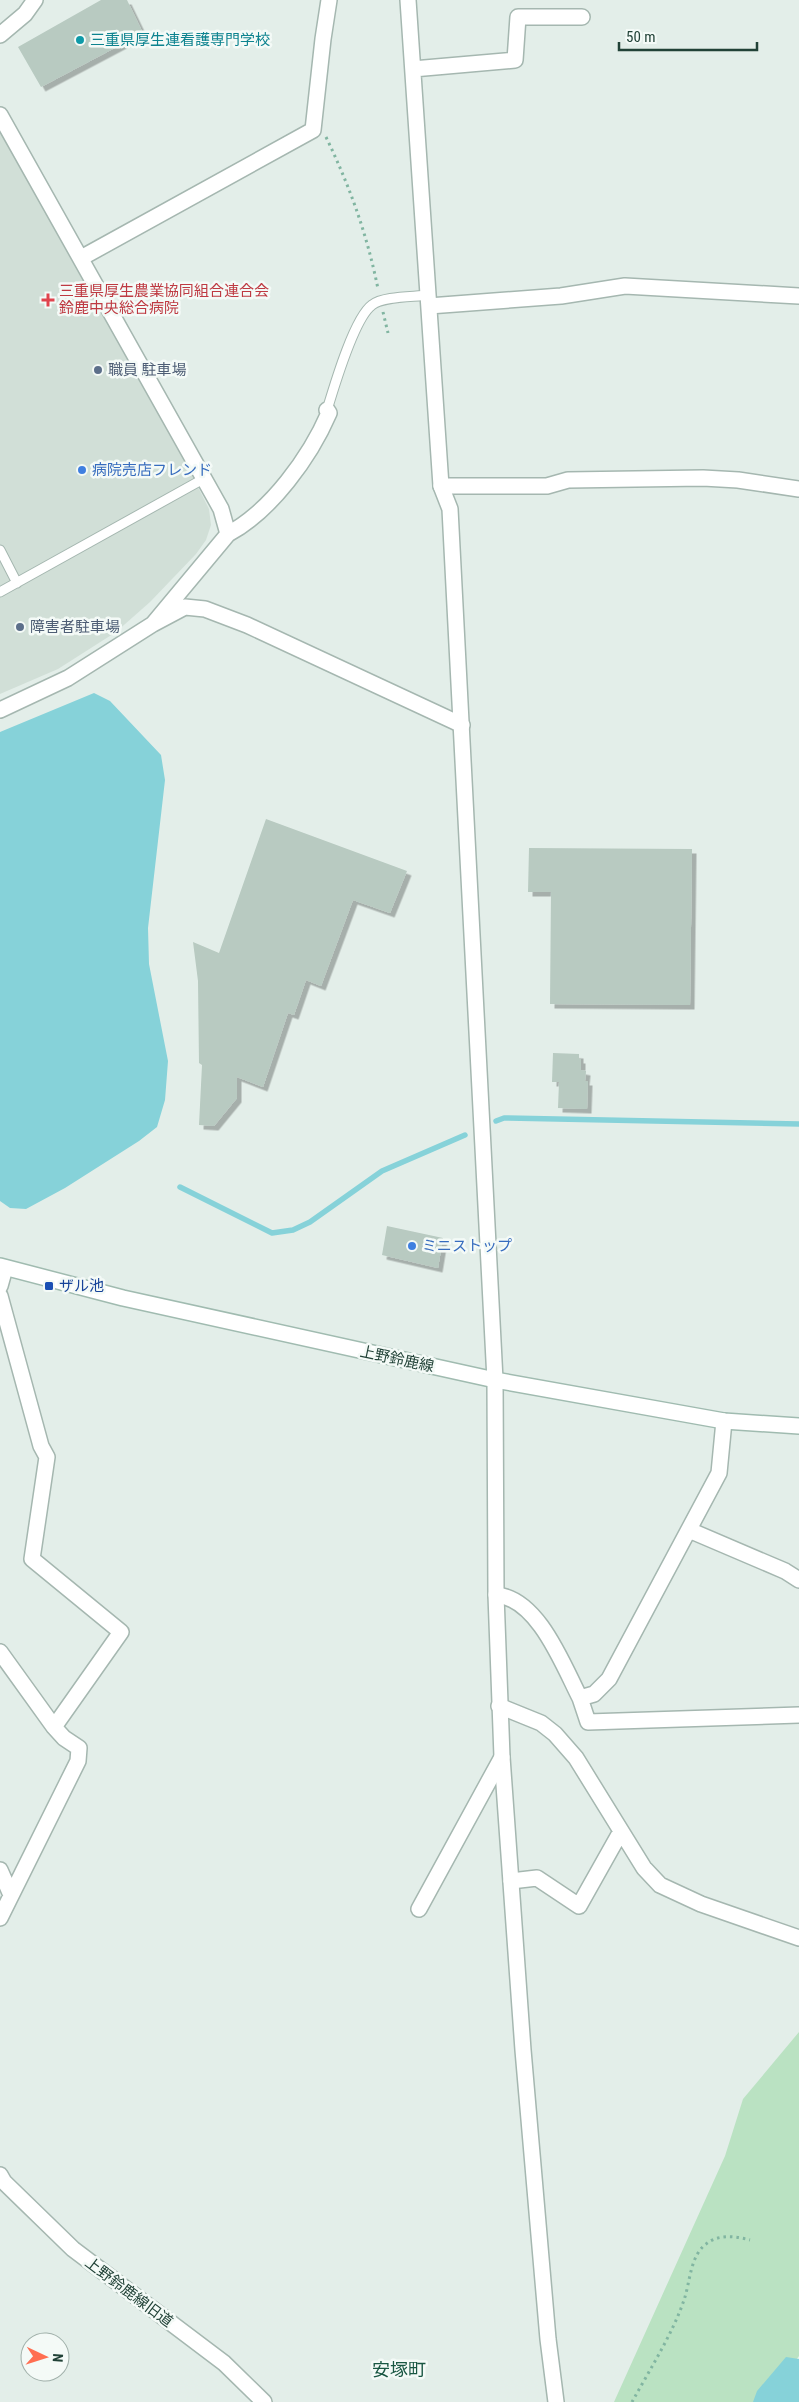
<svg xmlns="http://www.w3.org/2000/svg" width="799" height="2402" viewBox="0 0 799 2402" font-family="'Roboto Condensed','Noto Sans JP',sans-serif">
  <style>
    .built { fill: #d1dfd7 }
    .green { fill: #bae2c2 }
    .water { fill: #86d2d9 }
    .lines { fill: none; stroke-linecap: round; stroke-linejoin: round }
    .stream { stroke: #86d2d9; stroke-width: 5.5 }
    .building { fill: #b8cac1; filter: url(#shadow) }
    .service-casing { stroke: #a5b7b0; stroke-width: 11 }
    .minor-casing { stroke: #a5b7b0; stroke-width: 18 }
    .tertiary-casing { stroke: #a5b7b0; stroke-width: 18 }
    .secondary-casing { stroke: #a0bbb0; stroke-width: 18 }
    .path { stroke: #81b5a1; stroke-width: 3; stroke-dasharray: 2.5 4; stroke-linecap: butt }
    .service { stroke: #fff; stroke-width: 9 }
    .minor { stroke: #fff; stroke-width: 15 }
    .tertiary { stroke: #fff; stroke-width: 15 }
    .secondary { stroke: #fff; stroke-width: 15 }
    .culture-dot { fill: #0f9aa8; stroke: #f4faf7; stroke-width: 2 }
    .health-dot { fill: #e0444e; stroke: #f4faf7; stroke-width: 2 }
    .service-dot { fill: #5c6f8a; stroke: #f4faf7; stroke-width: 2 }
    .shop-dot { fill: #3f7fe0; stroke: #f4faf7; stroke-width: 2 }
    .transit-dot { fill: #1a4fb4; stroke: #f4faf7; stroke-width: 2 }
    .labels { text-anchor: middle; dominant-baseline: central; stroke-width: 5; stroke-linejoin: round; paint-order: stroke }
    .culture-label { font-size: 15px; fill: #0d838f; stroke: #f4faf7; text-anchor: start }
    .health-label { font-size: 15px; fill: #be3a42; stroke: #f4faf7; text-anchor: start }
    .service-label { font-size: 15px; fill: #4e5e75; stroke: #f4faf7; text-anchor: start }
    .shop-label { font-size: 15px; fill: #366cbe; stroke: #f4faf7; text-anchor: start }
    .transit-label { font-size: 15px; fill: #164399; stroke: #f4faf7; text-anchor: start }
    .street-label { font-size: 15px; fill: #214237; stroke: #f4faf7 }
    .quarter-label { font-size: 18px; fill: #1a5743; stroke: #f4faf7 }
  </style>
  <defs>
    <filter id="shadow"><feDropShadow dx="4.5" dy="4.5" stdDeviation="0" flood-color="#0004"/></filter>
  </defs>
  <rect width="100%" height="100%" fill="#e3eee9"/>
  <path class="built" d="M0,128L190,471L209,509L211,525L206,540L196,554L150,602L116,632L58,669L0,694Z"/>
  <path class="green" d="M799,2032V2356L765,2402H614L725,2156L743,2099Z"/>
  <path class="water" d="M94,693L110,701L161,755L165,780L148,928L149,964L168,1061L165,1100L157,1127L139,1141L65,1188L26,1209L10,1208L0,1201V732Z
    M786,2357L799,2359V2402H753L757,2391Z"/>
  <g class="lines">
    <path class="stream" d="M496,1121L504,1118L799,1124
      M180,1187L272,1233L293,1230L310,1222L382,1171L465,1135"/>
  </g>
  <path class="building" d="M101,0H127L143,33L41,87L18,47Z
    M266,819L407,871L390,913L353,900L321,986L306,980L294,1015L288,1013L263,1087L237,1077V1098L214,1126L199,1125L202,1065L199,1063L198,981L193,942L219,953Z
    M529,848L692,849L690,1005L550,1004L551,892H528Z
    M553,1053L579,1054V1059H581V1070L586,1071L585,1081H588L587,1109L558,1108L559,1082H552Z
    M387,1226L443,1238L438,1268L382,1255Z"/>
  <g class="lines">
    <defs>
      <path id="service" d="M327,410C334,387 354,318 372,305C383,296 414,297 428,295
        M0,550L17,583
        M0,592L205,478"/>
      <path id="minor" d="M408,0L441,486H547L568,480L703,478L738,480L799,489
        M0,35L25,14L35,0
        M413,69L515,60L518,17H582
        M0,115L221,509L228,534L153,624
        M81,258L313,130L323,39L329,0
        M429,306L561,296L625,286L799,296
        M228,534C271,511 310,457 329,413L327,410
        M0,710L68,678L153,624L185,607L205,609L247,625L462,725
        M0,1286L5,1268
        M0,1296L41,1446L47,1457L32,1559L121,1632L54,1727
        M724,1421L719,1473L609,1679L594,1694L580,1698L588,1722L799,1715
        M689,1530L785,1571L799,1580
        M496,1595C538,1598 563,1665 580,1698
        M0,1652L54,1727L64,1738L79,1748L78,1761L0,1918
        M499,1706L541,1723L555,1734L576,1758L644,1868L660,1885L701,1904L799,1938
        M0,1870L11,1895
        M511,1881L537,1878L579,1906L620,1833
        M419,1909L502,1757"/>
      <path id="tertiary" d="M441,486L450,509L495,1380L496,1595L502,1757L523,2050L548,2339L556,2402
        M0,2175L4,2182L73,2249L224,2363L264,2402"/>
      <path id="secondary" d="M0,1266L123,1298L495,1380L724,1421L799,1426"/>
    </defs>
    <use href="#service" class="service-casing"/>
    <use href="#minor" class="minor-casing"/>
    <use href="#tertiary" class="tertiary-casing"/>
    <use href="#secondary" class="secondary-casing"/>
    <path class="path" d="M326,137C350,187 367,234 378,289
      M383,312L388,333
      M632,2402C649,2371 673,2333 684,2300C690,2283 690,2256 706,2244C718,2234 735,2236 750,2240"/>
    <use href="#service" class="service"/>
    <use href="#minor" class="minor"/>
    <use href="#tertiary" class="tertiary"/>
    <use href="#secondary" class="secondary"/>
  </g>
  <circle class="culture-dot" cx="80" cy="40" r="5"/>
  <path class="health-dot" d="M45.5 292.5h5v5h5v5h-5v5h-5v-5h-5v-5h5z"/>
  <g class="service-dot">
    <circle cx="98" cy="370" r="5"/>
    <circle cx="20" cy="627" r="5"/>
  </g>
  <g class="shop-dot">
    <circle cx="82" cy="470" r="5"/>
    <circle cx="412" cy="1246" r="5"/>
  </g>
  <rect class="transit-dot" x="44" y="1281" width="10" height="10" rx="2.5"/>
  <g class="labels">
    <g class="culture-label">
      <text x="90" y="40">三重県厚生連看護専門学校</text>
    </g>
    <g class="health-label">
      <text x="59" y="291">三重県厚生農業協同組合連合会<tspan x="59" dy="17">鈴鹿中央総合病院</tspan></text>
    </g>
    <g class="service-label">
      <text x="108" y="370">職員 駐車場</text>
      <text x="30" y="627">障害者駐車場</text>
    </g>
    <g class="shop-label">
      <text x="92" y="470">病院売店フレンド</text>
      <text x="422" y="1246">ミニストップ</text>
    </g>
    <g class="transit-label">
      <text x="59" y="1286">ザル池</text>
    </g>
    <g class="street-label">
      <text transform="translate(397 1359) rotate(12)">上野鈴鹿線</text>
      <text transform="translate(129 2292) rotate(37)">上野鈴鹿線旧道</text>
    </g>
    <g class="quarter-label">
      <text x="399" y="2369">安塚町</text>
    </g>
  </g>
  <g transform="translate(45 2357) rotate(94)"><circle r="24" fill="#f4faf7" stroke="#a0b0aa"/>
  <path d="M0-4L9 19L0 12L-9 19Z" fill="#ff6e51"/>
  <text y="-8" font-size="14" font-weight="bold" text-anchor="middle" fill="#214237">N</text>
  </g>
  <path d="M619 42v8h138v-8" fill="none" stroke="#214237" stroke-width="2.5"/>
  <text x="626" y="42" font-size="15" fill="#214237" stroke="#f4faf7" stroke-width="4" paint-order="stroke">50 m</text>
</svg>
